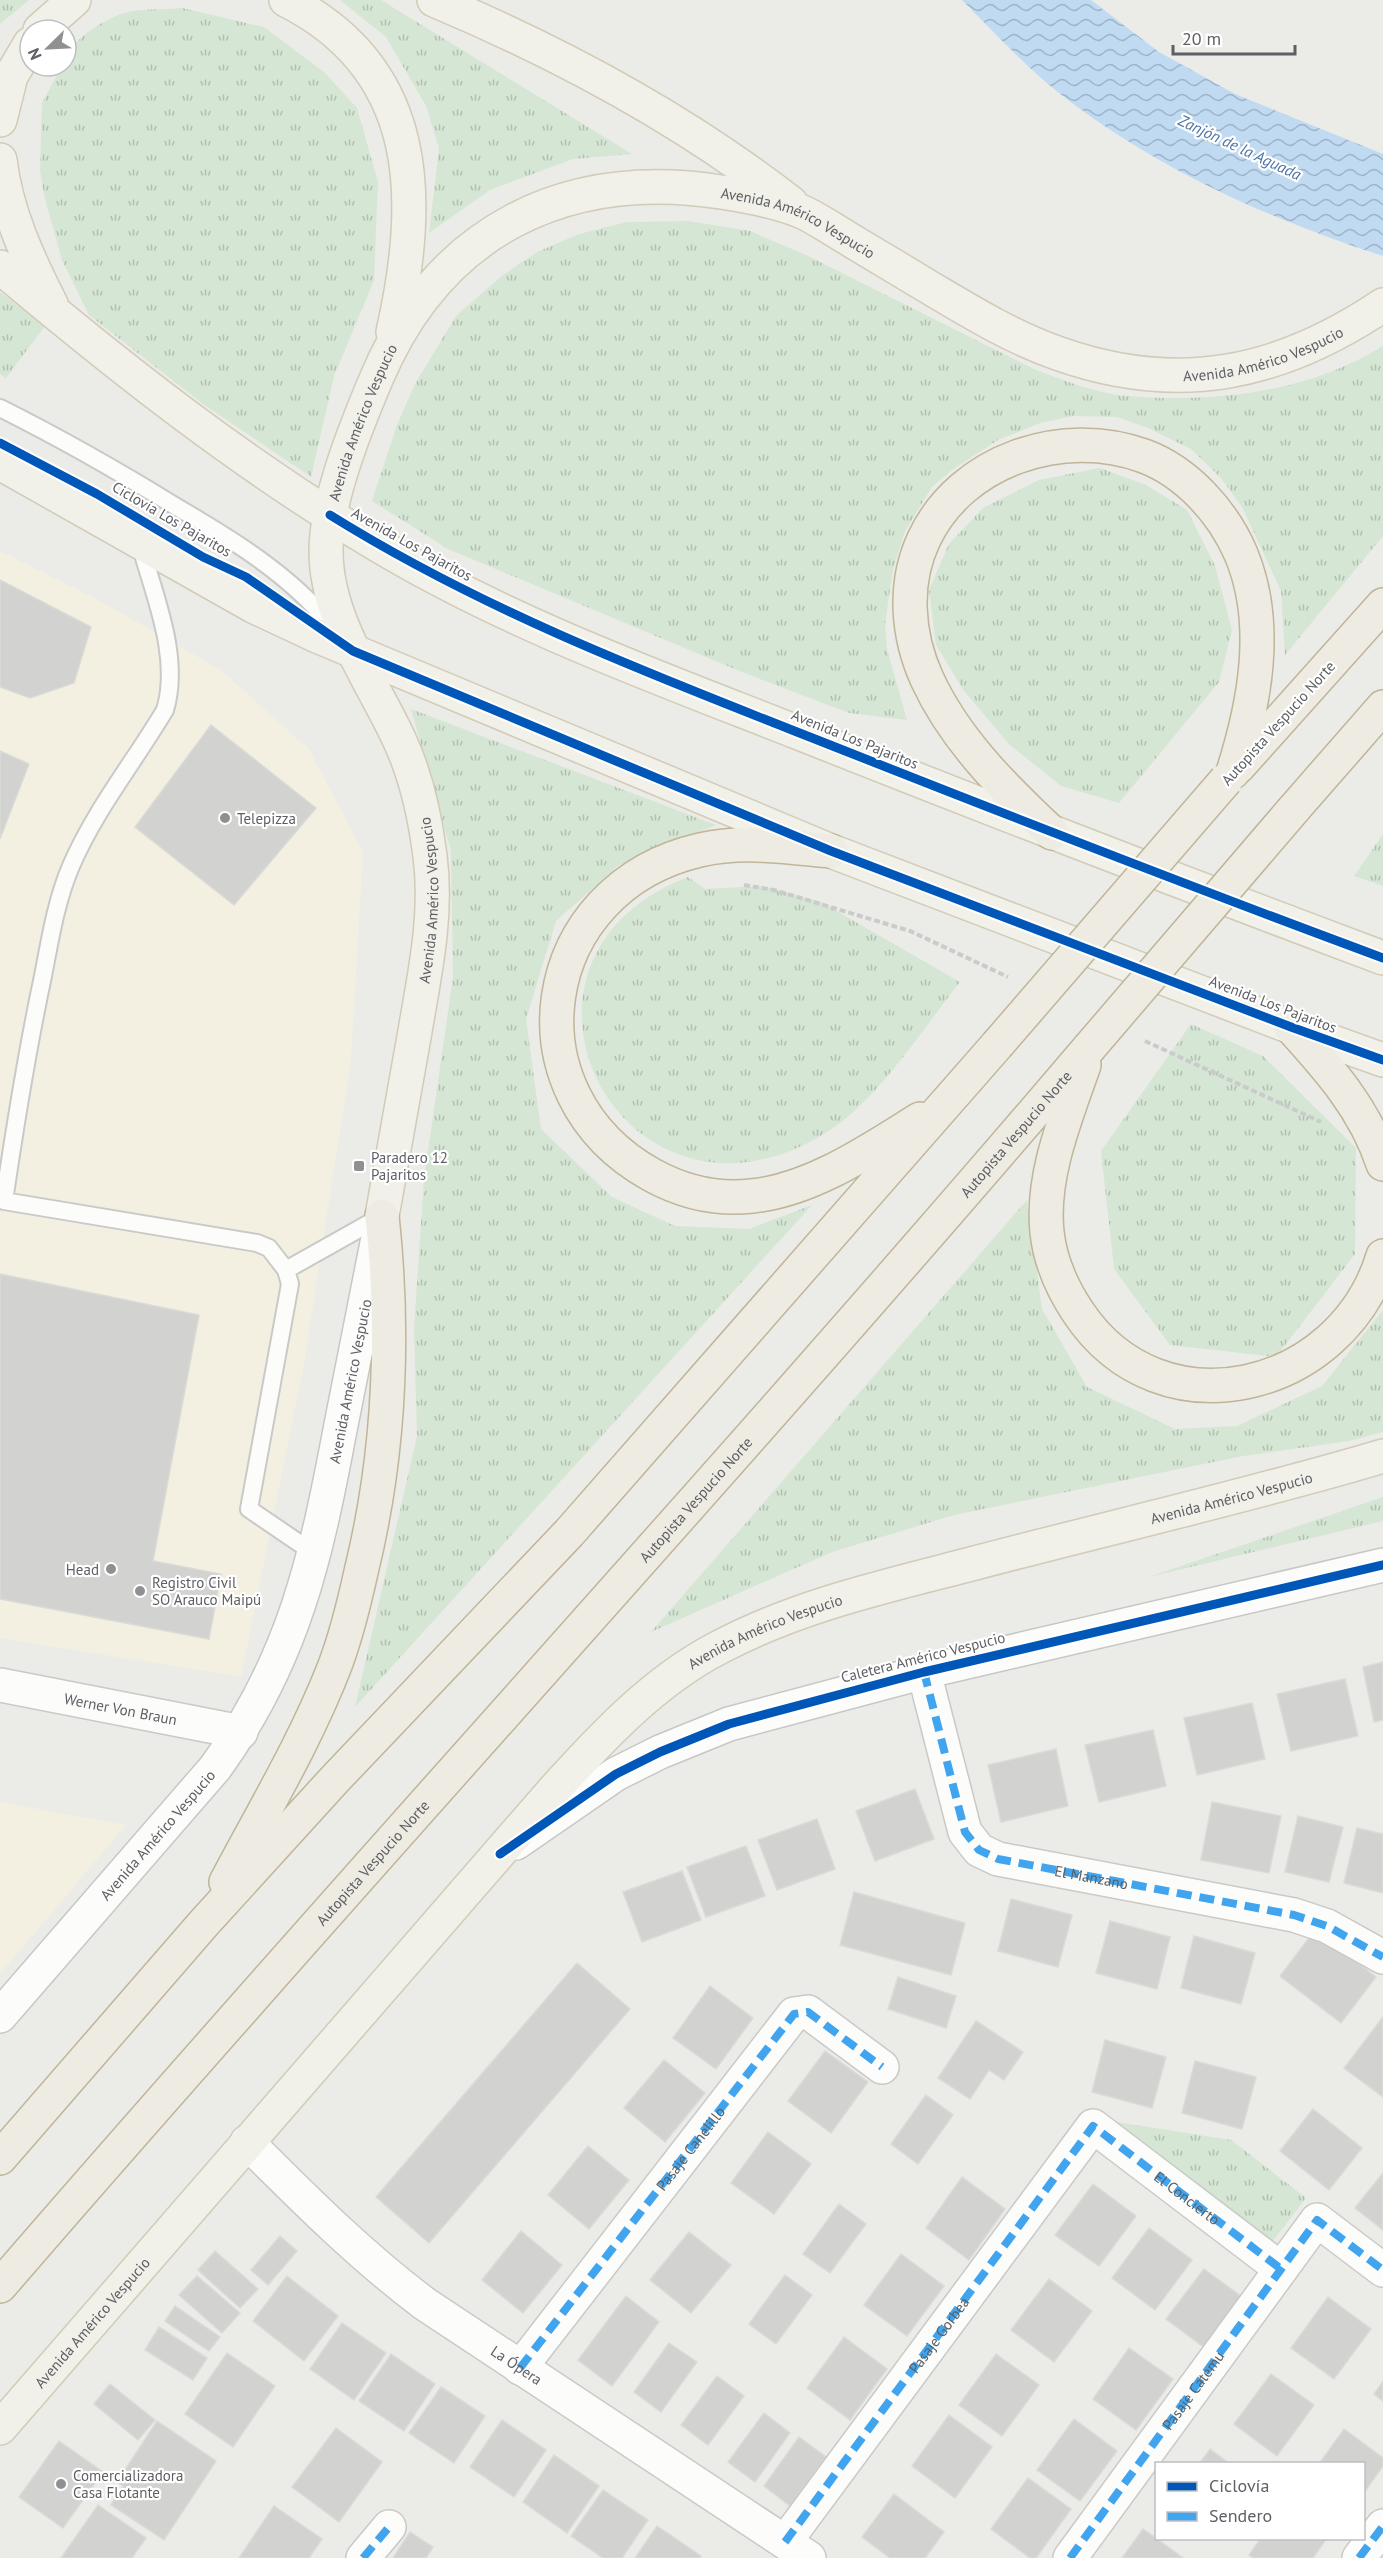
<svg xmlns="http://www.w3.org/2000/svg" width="1383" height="2558" viewBox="0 0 1383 2558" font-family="'PT Sans',sans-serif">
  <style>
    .commercial { fill: #f3f0e2 }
    .grass { fill: url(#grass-tufts) }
    .water { fill: url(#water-waves) }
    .building { fill: #d2d2d0; stroke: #dadad6; stroke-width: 1.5 }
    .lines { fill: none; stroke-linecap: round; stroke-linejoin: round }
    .lane-casing { stroke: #c9c9c8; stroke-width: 20 }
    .street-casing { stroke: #c9c9c8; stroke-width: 36 }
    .secondary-casing { stroke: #c7c7c8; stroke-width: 36 }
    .primary-casing { stroke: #d1cbb7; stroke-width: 36 }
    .highway-casing { stroke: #bfb598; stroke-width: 36 }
    .path { stroke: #c9ccca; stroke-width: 4; stroke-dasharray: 6 3; stroke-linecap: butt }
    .lane { stroke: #fcfcfb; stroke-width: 16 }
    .street { stroke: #fcfcfb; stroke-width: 33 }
    .secondary { stroke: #fcfcfb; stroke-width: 33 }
    .primary { stroke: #f1f0e9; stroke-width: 33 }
    .highway { stroke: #eeebe2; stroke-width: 33 }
    .highway-bridge-casing { stroke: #bfb598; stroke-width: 36; stroke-linecap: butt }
    .highway-bridge { stroke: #eeebe2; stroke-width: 33 }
    .quiet { stroke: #40a5ee; stroke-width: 8; stroke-dasharray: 15 8; stroke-linecap: butt }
    .cycleway-casing { stroke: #fff; stroke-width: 13 }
    .cycleway { stroke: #0057b8; stroke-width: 9 }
    .poi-dot { fill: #8f9092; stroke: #fff; stroke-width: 2 }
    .labels { text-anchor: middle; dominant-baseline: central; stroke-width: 4.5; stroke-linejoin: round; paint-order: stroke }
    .street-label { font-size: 15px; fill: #5d5f64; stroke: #fff }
    .poi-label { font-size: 15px; fill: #5d5f64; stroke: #fff; text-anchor: start }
    .water-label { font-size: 16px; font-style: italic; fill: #4c74a6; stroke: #fff }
  </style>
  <defs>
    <pattern id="grass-tufts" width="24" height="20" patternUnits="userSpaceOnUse" patternTransform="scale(1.5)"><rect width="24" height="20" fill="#d6e6d4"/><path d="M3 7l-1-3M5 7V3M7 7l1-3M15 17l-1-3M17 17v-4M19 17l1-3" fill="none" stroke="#b1beb0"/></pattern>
    <pattern id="water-waves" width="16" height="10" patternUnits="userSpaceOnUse" patternTransform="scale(1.5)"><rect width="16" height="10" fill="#c0daf2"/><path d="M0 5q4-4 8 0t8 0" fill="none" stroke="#9fb4c8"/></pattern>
  </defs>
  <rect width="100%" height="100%" fill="#ebebe7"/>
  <path class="commercial" d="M0,551L102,602L221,670L309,749L363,852L351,1060L304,1364L241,1677L0,1638Z
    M0,1802L126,1825L0,1974Z"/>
  <path class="grass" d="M0,0H29L0,24Z
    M340,0H381L632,154L573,159L490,190L429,233L439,148L426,106L386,37Z
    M182,8L264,27L325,73L357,108L378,182L374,280L334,376L311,477L203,404L89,315L62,260L45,199L40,171L42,103L62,66H66C66,42 100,22 121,14C138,8 164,10 182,8Z
    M688,221L750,231L806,255L1034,369C1062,380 1095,393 1126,396C1214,403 1307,393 1383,346V536L1285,655L1281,591L1242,507L1221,478L1191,449L1148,428L1117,417L1074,416L1040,423L998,440L952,470L932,487L905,531L893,569L885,624L887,649L907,720L849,713L742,672L448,549L372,501L397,425L415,384L456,316L503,275L537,252L579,234L627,222Z
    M0,292L45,326L6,378L0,374Z
    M1100,468L1146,485L1187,510L1215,566L1232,630L1219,682L1119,803L1061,786L1009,744L964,691L936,645L929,590L949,544L983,508L1039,480Z
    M411,709L716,825L619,865L556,921L526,1019L541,1129L612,1197L675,1226L749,1229L812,1205L355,1707L417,1436L414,1329L424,1179L453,977L451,851Z
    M1383,834V886L1354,876Z
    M688,877L705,889L762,886L821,902L960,982C920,1032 878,1101 824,1134C622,1256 471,961 688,877Z
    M1191,1024L1263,1056L1356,1148L1355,1254L1276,1357L1170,1345L1114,1269L1101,1151Z
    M1027,1200L1042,1309L1087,1387L1175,1429L1237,1426L1322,1386L1383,1310V1432L1349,1441L1243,1456L954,1515L832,1552L651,1632Z
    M1383,1497V1521L1149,1577Z
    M1104,2120L1231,2140L1306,2198L1269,2246Z"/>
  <path class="water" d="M962,0H1091L1159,52L1235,94L1383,154V256C1272,220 1166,173 1072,103C1032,74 997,35 962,0Z"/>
  <path class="building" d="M0,580L91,627L74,683L30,698L0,687Z
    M211,725L316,808L234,905L135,827Z
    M0,751L29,764L0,839Z
    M0,1274L199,1315L153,1561L221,1574L209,1639L0,1599Z
    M1383,1662V1720L1374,1722L1363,1667Z
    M1345,1679L1358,1736L1291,1751L1277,1694Z
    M1252,1703L1265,1759L1197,1775L1184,1718Z
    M1153,1730L1166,1786L1099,1802L1085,1745Z
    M1056,1749L1068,1806L1001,1822L988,1765Z
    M915,1789L934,1839L875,1861L856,1811Z
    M1212,1802L1281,1816L1269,1873L1201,1860Z
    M1298,1816L1343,1827L1329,1882L1285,1872Z
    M817,1819L835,1869L777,1890L758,1840Z
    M1357,1828L1383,1834V1893L1344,1883Z
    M746,1846L765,1896L706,1917L687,1867Z
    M682,1871L701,1920L642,1942L623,1892Z
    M854,1892L965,1923L951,1975L840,1945Z
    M1011,1899L1072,1915L1058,1967L998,1951Z
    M1110,1921L1170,1937L1157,1989L1096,1973Z
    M1315,1930L1376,1977L1341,2023L1280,1976Z
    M1194,1936L1255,1953L1241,2004L1181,1988Z
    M577,1963L630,2009L429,2243L376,2197Z
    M898,1977L956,1996L946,2028L888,2009Z
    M710,1986L753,2018L716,2069L673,2038Z
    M1383,2017V2097L1344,2068Z
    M976,2021L1023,2052L1004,2080L989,2070L970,2099L938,2078Z
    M1105,2040L1166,2057L1152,2108L1092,2092Z
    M825,2051L868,2082L831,2133L788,2101Z
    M664,2060L705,2093L665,2142L624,2108Z
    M1195,2061L1256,2077L1242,2129L1182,2113Z
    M926,2095L953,2115L918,2164L891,2144Z
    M1313,2109L1362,2148L1329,2190L1280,2151Z
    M768,2132L811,2164L774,2214L731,2183Z
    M588,2146L629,2180L589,2229L548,2195Z
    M1383,2173V2230L1355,2208Z
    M962,2177L1005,2209L969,2260L926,2228Z
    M1093,2184L1136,2216L1099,2266L1055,2235Z
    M839,2204L866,2224L830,2273L803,2254Z
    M1149,2228L1192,2260L1155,2310L1112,2278Z
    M521,2231L562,2265L523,2313L482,2280Z
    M689,2232L731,2265L691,2313L650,2280Z
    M280,2236L297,2251L268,2285L251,2270Z
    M215,2251L258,2289L240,2308L198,2270Z
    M901,2254L944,2286L907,2336L864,2305Z
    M1204,2269L1246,2300L1209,2351L1166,2319Z
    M785,2275L812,2295L776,2344L749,2324Z
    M197,2276L240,2313L222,2333L179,2295Z
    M287,2276L338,2316L304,2361L253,2321Z
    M1049,2279L1092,2311L1054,2362L1011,2330Z
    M626,2296L659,2322L612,2386L578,2360Z
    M1328,2297L1371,2329L1334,2379L1291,2348Z
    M175,2306L220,2337L209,2351L165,2321Z
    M342,2323L386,2353L354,2400L310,2369Z
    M159,2327L207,2358L193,2380L145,2350Z
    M844,2337L887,2369L850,2420L807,2388Z
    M669,2343L697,2362L661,2412L634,2392Z
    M1129,2348L1173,2379L1136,2430L1093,2399Z
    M227,2353L275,2386L233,2447L185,2414Z
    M391,2354L435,2384L404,2431L359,2401Z
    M996,2354L1039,2385L1002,2436L959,2405Z
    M1271,2374L1314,2405L1277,2456L1234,2424Z
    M717,2376L744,2396L708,2445L681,2425Z
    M1383,2381V2401L1374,2394Z
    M110,2384L155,2420L138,2440L94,2404Z
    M441,2387L485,2416L454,2463L409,2433Z
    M764,2413L790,2433L755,2482L728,2462Z
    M949,2415L992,2447L955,2498L912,2466Z
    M1074,2419L1117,2451L1080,2501L1037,2470Z
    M502,2420L546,2450L514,2497L470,2467Z
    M157,2421L216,2461L164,2540L111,2505L123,2486L117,2482Z
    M336,2428L382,2462L339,2522L292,2487Z
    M1344,2429L1383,2458V2466L1364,2493V2464H1319Z
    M799,2437L826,2457L790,2506L764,2486Z
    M59,2441L103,2472L63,2528L19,2497Z
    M1210,2449L1230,2464H1199Z
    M554,2455L599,2486L567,2533L523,2502Z
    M1028,2478L1071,2509L1036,2558H1030L991,2529Z
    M603,2490L648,2520L622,2558H603L571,2536Z
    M894,2494L944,2532L925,2558H890L862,2537Z
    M98,2505L146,2538L132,2558H61Z
    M274,2506L322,2539L309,2558H239Z
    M657,2526L701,2556L699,2558H635Z
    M1143,2529L1156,2538L1183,2558H1122Z
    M410,2532L433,2547L426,2558H393Z
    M1261,2538H1327L1313,2558H1253L1249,2555Z"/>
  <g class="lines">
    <defs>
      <path id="lane" d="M0,408C60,438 118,471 175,506C233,540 289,574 333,627
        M140,544C154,595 181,657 165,710C134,762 95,810 71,866C56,901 50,940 43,976C27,1051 15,1126 4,1201L257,1243L269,1248L286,1270
        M315,1554L249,1509L290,1284L286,1270L382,1216"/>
      <g id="street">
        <path id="s1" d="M924,1672L965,1832L979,1850L998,1859L1294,1915L1327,1926L1383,1957"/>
        <path id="s2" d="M0,1685L241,1732"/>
        <path id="s3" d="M247,2142C304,2199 361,2256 425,2304L809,2558"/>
        <path d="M520,2368L794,2014L808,2012L882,2067"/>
        <path id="s4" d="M785,2542L1093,2126L1281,2269"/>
        <path d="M363,2558L389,2527"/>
        <path d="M1070,2558L1317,2220L1383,2270"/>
        <path d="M1359,2558L1383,2526"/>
      </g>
      <g id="secondary">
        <path d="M516,1843L616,1774L660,1752L729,1724L924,1672L1383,1565"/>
        <path id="s5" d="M0,2016L215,1768C294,1660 316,1557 340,1430C353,1364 366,1298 379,1233"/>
      </g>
      <g id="primary">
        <path d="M286,0C423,69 423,200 393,332"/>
        <path d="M434,0C560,53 683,119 791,203"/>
        <path d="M40,30L74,0"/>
        <path d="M0,120L11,76L30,44"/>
        <path d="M0,160C6,211 28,259 51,304"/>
        <path d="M0,267C120,368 243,465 378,545C510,624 657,677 799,733C993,810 1188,885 1383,958"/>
        <path d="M0,463L253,606L317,636L831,851L1291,1027L1383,1060"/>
        <path id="s6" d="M382,1216C393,1156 403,1096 414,1037C424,977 438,916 430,856C425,816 416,775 399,739C371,679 326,619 326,551C326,500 357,424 377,377C440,230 565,168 721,192C747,196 776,201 800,211C815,217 830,228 844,236C870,252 896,267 922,283C966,309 1009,336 1057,353C1177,396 1279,375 1383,305"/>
        <path id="s7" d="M0,2428L553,1791C601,1738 654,1681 718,1648C799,1605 887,1586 975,1563C1111,1527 1249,1496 1383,1456"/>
      </g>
      <g id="highway">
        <path d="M1238,767L1383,605"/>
        <path d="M1293,810L1383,707"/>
        <path d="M1052,833C1004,788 955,740 927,679C907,635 903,583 924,539C961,460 1063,426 1144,456C1187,472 1223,512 1241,554C1270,623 1255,703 1233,772"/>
        <path d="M831,851C787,847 743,840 700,850C535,888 504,1093 652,1175C683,1192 717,1200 752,1196C812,1190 870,1150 920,1119"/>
        <path d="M1291,1027C1329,1069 1365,1109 1383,1164"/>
        <path d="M1084,1065C1066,1117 1041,1176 1047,1232C1050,1261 1062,1288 1078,1312C1161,1437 1342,1392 1383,1256"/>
        <path d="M226,1882C263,1812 305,1742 334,1668C346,1637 354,1604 361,1572C390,1454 395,1337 382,1216"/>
        <path d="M0,2158L204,1923L336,1778L569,1533L997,1045"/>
        <path id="s8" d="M0,2286C359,1870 733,1466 1089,1048"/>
      </g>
    </defs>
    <use href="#lane" class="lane-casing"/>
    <use href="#street" class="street-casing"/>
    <use href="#secondary" class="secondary-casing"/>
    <use href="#primary" class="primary-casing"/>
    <use href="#highway" class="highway-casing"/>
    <path class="path" d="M744,885L774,890L910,931L1008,977
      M1145,1041L1321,1122"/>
    <use href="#lane" class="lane"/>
    <use href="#street" class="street"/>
    <use href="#secondary" class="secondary"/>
    <use href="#primary" class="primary"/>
    <use href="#highway" class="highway"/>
    <defs>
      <path id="highway-bridge" d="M997,1045L1226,780
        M1089,1048L1293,810"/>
    </defs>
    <use href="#highway-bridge" class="highway-bridge-casing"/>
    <use href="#highway-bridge" class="highway-bridge"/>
    <g class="quiet">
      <path d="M924,1672L965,1832L979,1850L998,1859L1294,1915L1327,1926L1383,1957"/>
      <path id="s9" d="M520,2368L794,2014L808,2012L882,2067"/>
      <path d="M785,2542L1093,2126L1281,2269"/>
      <path d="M363,2558L389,2527"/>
      <path id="s10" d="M1070,2558L1317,2220L1383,2270"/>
      <path d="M1359,2558L1383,2526"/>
    </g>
    <defs>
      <path id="cycleway" d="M0,443L97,494L203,557L246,577L353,651L831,851L1291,1027L1383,1060
        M330,515C484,611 652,675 820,741C1007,815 1194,888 1383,958
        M500,1854L616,1774L660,1752L729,1724L924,1672L1383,1565"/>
    </defs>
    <use href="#cycleway" class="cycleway-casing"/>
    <use href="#cycleway" class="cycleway"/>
  </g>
  <g class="poi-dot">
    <circle cx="225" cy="818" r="6"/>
    <rect x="353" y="1160" width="12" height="12" rx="3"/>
    <circle cx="111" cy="1569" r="6"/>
    <circle cx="140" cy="1591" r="6"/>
    <circle cx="61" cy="2484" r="6"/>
  </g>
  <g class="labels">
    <g class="street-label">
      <text stroke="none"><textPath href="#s6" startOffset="1380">Avenida Américo Vespucio</textPath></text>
      <text stroke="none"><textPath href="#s6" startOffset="1884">Avenida Américo Vespucio</textPath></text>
      <text stroke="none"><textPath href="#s6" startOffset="824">Avenida Américo Vespucio</textPath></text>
      <text transform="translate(172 519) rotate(30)">Ciclovía Los Pajaritos</text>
      <text transform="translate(412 544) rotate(29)">Avenida Los Pajaritos</text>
      <text transform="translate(1278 723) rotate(-48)">Autopista Vespucio Norte</text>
      <text transform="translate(855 739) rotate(22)">Avenida Los Pajaritos</text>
      <text stroke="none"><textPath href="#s6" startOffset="320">Avenida Américo Vespucio</textPath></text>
      <text transform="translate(1273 1004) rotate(21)">Avenida Los Pajaritos</text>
      <text stroke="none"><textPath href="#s8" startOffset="1536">Autopista Vespucio Norte</textPath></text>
      <text stroke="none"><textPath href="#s5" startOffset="742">Avenida Américo Vespucio</textPath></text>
      <text stroke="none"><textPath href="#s7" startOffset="1599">Avenida Américo Vespucio</textPath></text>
      <text stroke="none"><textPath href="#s8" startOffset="1050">Autopista Vespucio Norte</textPath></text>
      <text stroke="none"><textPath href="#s7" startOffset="1113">Avenida Américo Vespucio</textPath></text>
      <text transform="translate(923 1657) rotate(-14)">Caletera Américo Vespucio</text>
      <text stroke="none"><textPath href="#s2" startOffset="123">Werner Von Braun</textPath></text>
      <text stroke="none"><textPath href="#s5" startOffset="240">Avenida Américo Vespucio</textPath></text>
      <text stroke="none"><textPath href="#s8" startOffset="564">Autopista Vespucio Norte</textPath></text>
      <text stroke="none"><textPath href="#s1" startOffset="304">El Manzano</textPath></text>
      <text stroke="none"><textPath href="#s9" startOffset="278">Pasaje Canelillo</textPath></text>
      <text stroke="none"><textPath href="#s4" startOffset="636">El Concierto</textPath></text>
      <text stroke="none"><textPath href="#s7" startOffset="140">Avenida Américo Vespucio</textPath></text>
      <text stroke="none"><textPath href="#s4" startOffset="258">Pasaje Gorbea</textPath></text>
      <text stroke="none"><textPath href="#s3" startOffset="351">La Ópera</textPath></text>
      <text stroke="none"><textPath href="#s10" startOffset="208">Pasaje Catemu</textPath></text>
    </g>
    <g class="poi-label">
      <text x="237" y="818">Telepizza</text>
      <text x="371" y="1157">Paradero 12<tspan x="371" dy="17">Pajaritos</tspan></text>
      <text x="99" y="1569" text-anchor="end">Head</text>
      <text x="152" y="1582">Registro Civil<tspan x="152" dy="17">SO Arauco Maipú</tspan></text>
      <text x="73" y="2475">Comercializadora<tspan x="73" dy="17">Casa Flotante</tspan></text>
    </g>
    <g class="water-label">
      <text transform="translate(1240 147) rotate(25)">Zanjón de la Aguada</text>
    </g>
  </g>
  <rect x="1155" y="2462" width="210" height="78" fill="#ffffff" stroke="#bebfc1" stroke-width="1.5"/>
  <rect x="1167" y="2482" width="30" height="9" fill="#0057b8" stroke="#bebfc1" stroke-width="1.5"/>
  <text x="1209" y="2492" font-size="18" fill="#5d5f64">Ciclovía</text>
  <rect x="1167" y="2512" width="30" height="9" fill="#40a5ee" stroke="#bebfc1" stroke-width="1.5"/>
  <text x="1209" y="2522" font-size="18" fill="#5d5f64">Sendero</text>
  <g transform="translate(48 48) rotate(246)"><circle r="28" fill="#ffffff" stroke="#bebfc1" stroke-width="1.5"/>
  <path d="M0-4.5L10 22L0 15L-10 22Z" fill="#8f9092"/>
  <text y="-9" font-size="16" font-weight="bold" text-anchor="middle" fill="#5d5f64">N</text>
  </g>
  <path d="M1173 45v9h122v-9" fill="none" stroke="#5d5f64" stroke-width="3"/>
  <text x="1182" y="45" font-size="18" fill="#5d5f64" stroke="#ffffff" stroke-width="4.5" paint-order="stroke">20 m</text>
</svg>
